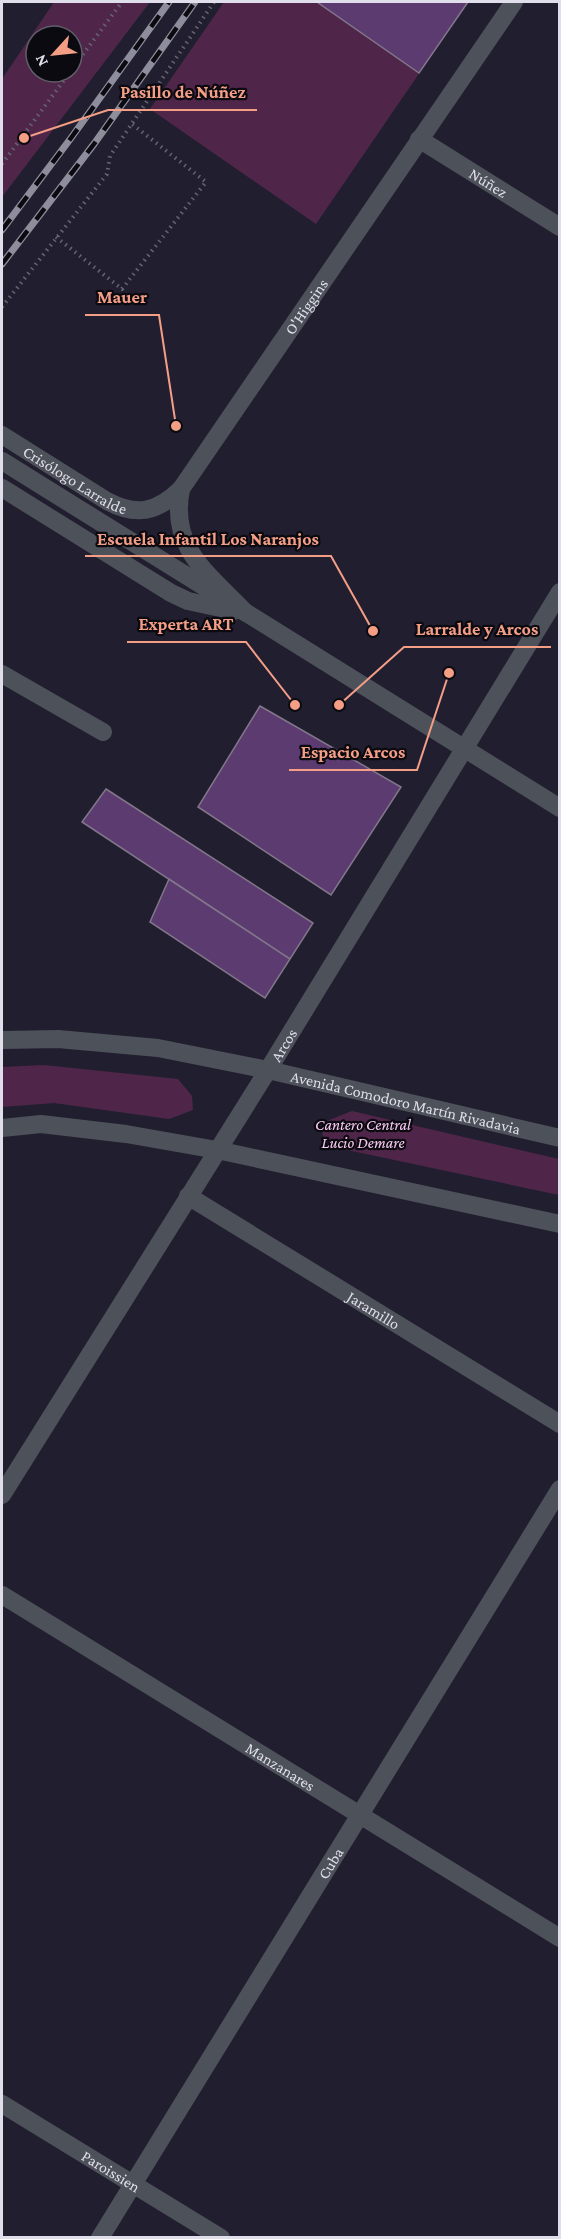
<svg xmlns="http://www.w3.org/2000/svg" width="561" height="2239" viewBox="0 0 561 2239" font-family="'Crimson Pro',serif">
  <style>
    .green { fill: #4f264a; fill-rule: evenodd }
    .building { fill: #5c3b71; stroke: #82778a; stroke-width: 1.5 }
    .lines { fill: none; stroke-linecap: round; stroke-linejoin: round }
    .path { stroke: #656472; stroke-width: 4; stroke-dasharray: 1.5 4.5; stroke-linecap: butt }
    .minor { stroke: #4d5159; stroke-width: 18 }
    .rail-casing { stroke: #8e8d9b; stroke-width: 7 }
    .rail { stroke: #0b0a11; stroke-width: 4.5; stroke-dasharray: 14; stroke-linecap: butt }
    .labels { text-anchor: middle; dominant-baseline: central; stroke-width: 4.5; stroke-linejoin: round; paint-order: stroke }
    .street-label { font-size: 16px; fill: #dfdeea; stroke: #0b0a11 }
    .park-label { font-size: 16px; font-style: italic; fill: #fbcbf2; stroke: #0b0a11 }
    .leader { fill: none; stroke: #f49e86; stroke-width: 2 }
    .callout-dot { fill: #f49e86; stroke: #0b0a11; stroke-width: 2 }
    .callout-label { font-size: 18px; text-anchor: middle; font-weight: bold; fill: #f49e86; stroke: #0b0a11; stroke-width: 4.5; stroke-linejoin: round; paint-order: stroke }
  </style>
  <rect width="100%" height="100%" fill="#211f2f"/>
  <path class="green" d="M54,2H150L2,197V79ZM36,36H72V72H36Z
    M224,2H468L316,224L150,109Z
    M44,1065L178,1079L192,1096L193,1110L169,1119L54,1103L2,1107V1067Z
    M352,1111L559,1159V1195L333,1147L324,1140L321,1128L324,1122Z"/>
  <path class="building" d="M317,2H468L419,73Z
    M260,706L401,787L331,895L198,807Z
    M106,789L313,923L290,959L82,822Z
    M169,879L290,959L265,998L150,922Z"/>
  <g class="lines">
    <path class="path" d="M72,69L122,2
      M2,164L70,72
      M56,237L122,289L206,182L132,124
      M2,307L107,174L110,156L214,2"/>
    <g class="minor">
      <path id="s1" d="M419,139L560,227"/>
      <path id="s2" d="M2,435L107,501C137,517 157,512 181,489"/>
      <path d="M2,461L560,808"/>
      <path d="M2,488L171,593L188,601L234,611"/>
      <path id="s3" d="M246,613C209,574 169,549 181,489L514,2"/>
      <path d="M2,674L103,732"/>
      <path id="s4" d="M2,1040L58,1039L158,1048L268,1070L560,1138"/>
      <path d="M2,1128L41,1124L126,1134L217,1150L560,1224"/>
      <path id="s5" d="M188,1196L560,1424"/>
      <path id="s6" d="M2,1495L268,1070L560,592"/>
      <path id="s7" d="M2,1595L560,1938"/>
      <path id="s8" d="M2,2104L221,2238"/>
      <path id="s9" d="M100,2238L560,1489"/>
    </g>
    <defs>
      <path id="rail" d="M2,230L71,138L169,2
        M2,264L94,144L195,2"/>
    </defs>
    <use href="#rail" class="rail-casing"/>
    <use href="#rail" class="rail"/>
  </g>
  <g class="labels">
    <g class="street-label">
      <text stroke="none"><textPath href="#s1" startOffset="82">Núñez</textPath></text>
      <text stroke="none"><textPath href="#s3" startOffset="369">O'Higgins</textPath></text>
      <text stroke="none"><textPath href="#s2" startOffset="86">Crisólogo Larralde</textPath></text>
      <text stroke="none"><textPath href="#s6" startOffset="531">Arcos</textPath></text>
      <text stroke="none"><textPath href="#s4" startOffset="410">Avenida Comodoro Martín Rivadavia</textPath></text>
      <text stroke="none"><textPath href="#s5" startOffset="218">Jaramillo</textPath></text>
      <text stroke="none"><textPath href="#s7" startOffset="327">Manzanares</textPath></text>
      <text stroke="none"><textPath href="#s9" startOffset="440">Cuba</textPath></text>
      <text stroke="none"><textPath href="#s8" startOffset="128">Paroissien</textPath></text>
    </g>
    <g class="park-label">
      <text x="363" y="1124">Cantero Central<tspan x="363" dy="18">Lucio Demare</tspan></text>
    </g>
  </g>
  <path class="leader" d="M24 138L108 110H257M176 426L159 315H85M373 631L331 556H85M295 705L246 642H127M339 705L404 647H551M449 673L417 770H289"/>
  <g class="callout-dot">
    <circle cx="24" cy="138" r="6"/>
    <circle cx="176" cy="426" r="6"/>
    <circle cx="373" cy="631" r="6"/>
    <circle cx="295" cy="705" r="6"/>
    <circle cx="339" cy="705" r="6"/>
    <circle cx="449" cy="673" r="6"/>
  </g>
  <g class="callout-label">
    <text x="183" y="98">Pasillo de Núñez</text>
    <text x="122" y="303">Mauer</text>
    <text x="208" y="545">Escuela Infantil Los Naranjos</text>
    <text x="186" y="630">Experta ART</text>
    <text x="477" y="635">Larralde y Arcos</text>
    <text x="353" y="758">Espacio Arcos</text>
  </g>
  <rect width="561" height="2239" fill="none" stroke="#dfdeea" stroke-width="6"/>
  <g transform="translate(54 54) rotate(243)"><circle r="28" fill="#0b0a11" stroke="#605f68" stroke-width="1.5"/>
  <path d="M0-4.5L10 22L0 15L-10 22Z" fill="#f49e86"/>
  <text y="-9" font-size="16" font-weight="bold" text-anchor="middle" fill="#dfdeea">N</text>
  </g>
</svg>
